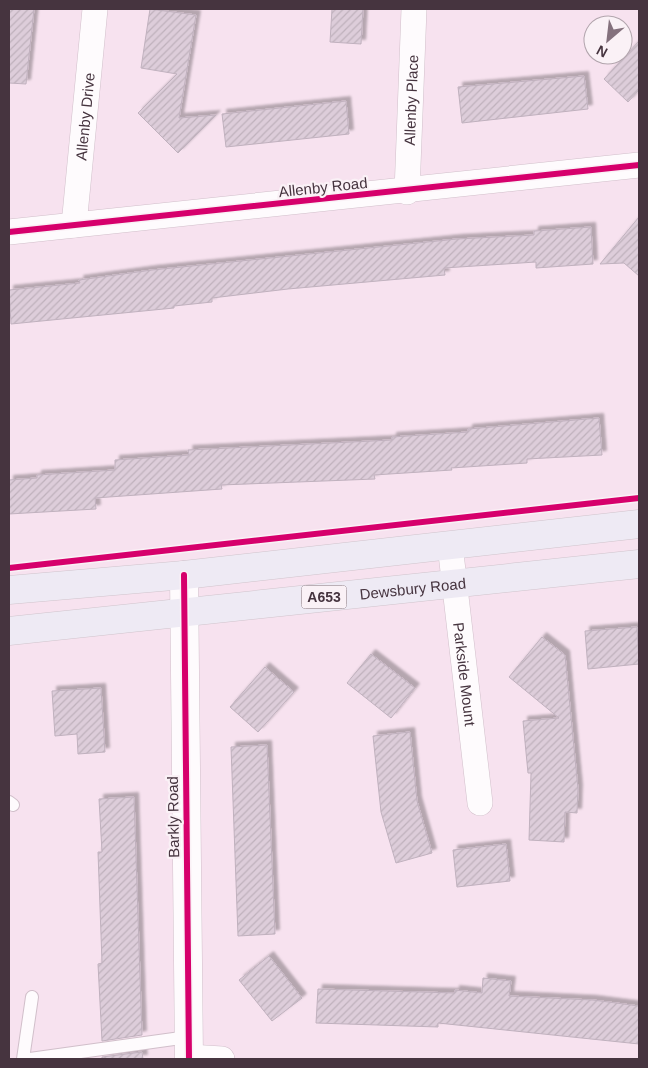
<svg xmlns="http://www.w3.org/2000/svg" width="648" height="1068" viewBox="0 0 648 1068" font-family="Arial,sans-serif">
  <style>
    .building { fill: url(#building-hatch); stroke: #c0b1be; filter: url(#shadow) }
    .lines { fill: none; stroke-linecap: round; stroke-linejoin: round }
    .service-casing { stroke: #d1bfca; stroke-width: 14 }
    .minor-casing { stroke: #d1bfca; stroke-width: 26 }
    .tertiary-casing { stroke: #d1bfca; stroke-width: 29 }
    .primary-casing { stroke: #d0c4cc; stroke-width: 29 }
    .service { stroke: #fefbfd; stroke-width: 12 }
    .minor { stroke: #fefbfd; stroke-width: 25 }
    .tertiary { stroke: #fefbfd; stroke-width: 28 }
    .primary { stroke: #eeeaf4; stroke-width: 28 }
    .cycleway-casing { stroke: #faf1f6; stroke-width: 9 }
    .cycleway { stroke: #d6006c; stroke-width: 6 }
    .labels { text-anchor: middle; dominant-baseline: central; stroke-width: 4.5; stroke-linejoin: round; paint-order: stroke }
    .shield { fill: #faf1f6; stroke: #7c6d76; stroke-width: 1 }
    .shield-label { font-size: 14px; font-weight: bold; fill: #46343f }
    .street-label { font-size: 15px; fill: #46343f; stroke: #faf1f6 }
  </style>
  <defs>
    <pattern id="building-hatch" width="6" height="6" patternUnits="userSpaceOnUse" patternTransform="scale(1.25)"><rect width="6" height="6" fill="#ddcdda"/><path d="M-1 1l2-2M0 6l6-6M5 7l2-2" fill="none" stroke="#bfb1bc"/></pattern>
    <filter id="shadow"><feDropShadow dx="4.5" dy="-4.5" stdDeviation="1" flood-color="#0004"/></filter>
  </defs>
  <rect width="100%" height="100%" fill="#f7e2ef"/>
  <path class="building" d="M9,9H34L26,84L9,83Z
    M150,9L196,15L179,118L216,115L178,153L138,113L177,74L141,68Z
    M332,9H363L361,44L330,42Z
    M639,41V90L628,102L604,79Z
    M584,76L588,109L462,123L458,87Z
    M346,101L349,134L226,147L222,114Z
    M639,217V276L624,263L600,264Z
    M591,227L593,264L536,268V262L444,268L445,275L288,289L212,298V302L174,306V308L11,324L9,290L80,283L79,280L152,270L457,239L534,235V231Z
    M599,418L602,455L527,459V463L451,468L452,470L374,475L375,479L221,485L222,489L95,498L96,509L9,514V480L37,478V475L115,470V460L189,455L188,450L392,440V437L468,432V429Z
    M637,627L639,664L588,669L585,631Z
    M542,637L565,655L578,789L577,813L565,812L564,842L529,840L531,773H528L523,721L559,718L509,677Z
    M371,654L415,688L391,718L347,683Z
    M265,667L294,692L258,732L230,707Z
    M101,688L105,752L78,754L77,734L55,736L52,691Z
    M410,732L417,801L432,853L396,863L381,812L373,736Z
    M267,745L275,934L238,936L231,747Z
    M134,797L142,1035L102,1041L98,964L102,963L98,852H102L99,799Z
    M506,844L510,881L457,887L453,850Z
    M269,956L302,998L272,1021L239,980Z
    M483,978L511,981L509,996L593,1000L639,1006V1044L438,1023V1027L316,1023L318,989L455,993V990L482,993Z
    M142,1052L143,1059H102V1057Z"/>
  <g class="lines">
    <defs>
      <path id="service" d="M9,802L13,805
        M23,1059L32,997
        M30,1059L188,1037"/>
      <g id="minor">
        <path id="s1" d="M407,192L414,9"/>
        <path id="s2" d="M74,225L95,9"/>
        <path d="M9,232L639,165"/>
        <path id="s3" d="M450,545L480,803"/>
        <path d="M189,1057L222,1059"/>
      </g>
      <path id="tertiary" d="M184,575L189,1059"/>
      <g id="primary">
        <path d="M9,590L184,575L639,524"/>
        <path id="s4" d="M9,631L639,564"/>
      </g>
    </defs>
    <use href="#service" class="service-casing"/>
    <use href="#minor" class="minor-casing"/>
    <use href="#tertiary" class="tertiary-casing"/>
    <use href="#primary" class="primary-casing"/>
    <use href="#service" class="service"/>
    <use href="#minor" class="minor"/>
    <use href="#tertiary" class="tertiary"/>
    <use href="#primary" class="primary"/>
    <defs>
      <path id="cycleway" d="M9,232L639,165
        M9,568L639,498
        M184,575L189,1059"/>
    </defs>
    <use href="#cycleway" class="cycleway-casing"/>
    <use href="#cycleway" class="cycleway"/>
  </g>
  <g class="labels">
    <rect class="shield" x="301.5" y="585.5" width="45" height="23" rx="4"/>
    <g class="shield-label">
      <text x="324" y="597">A653</text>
    </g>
    <g class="street-label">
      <text stroke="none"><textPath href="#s1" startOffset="92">Allenby Place</textPath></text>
      <text stroke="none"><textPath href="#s2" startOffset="109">Allenby Drive</textPath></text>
      <text transform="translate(323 187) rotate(-6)">Allenby Road</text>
      <text stroke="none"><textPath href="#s4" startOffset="406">Dewsbury Road</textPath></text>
      <text stroke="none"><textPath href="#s3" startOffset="130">Parkside Mount</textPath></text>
      <text transform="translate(173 817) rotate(-91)">Barkly Road</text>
    </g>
  </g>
  <rect width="648" height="1068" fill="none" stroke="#46343f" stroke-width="20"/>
  <g transform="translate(608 40) rotate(208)"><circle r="24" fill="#faf1f6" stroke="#b2a5ad"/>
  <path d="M0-4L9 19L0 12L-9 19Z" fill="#84717d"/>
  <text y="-8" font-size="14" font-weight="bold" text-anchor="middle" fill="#46343f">N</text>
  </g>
</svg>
